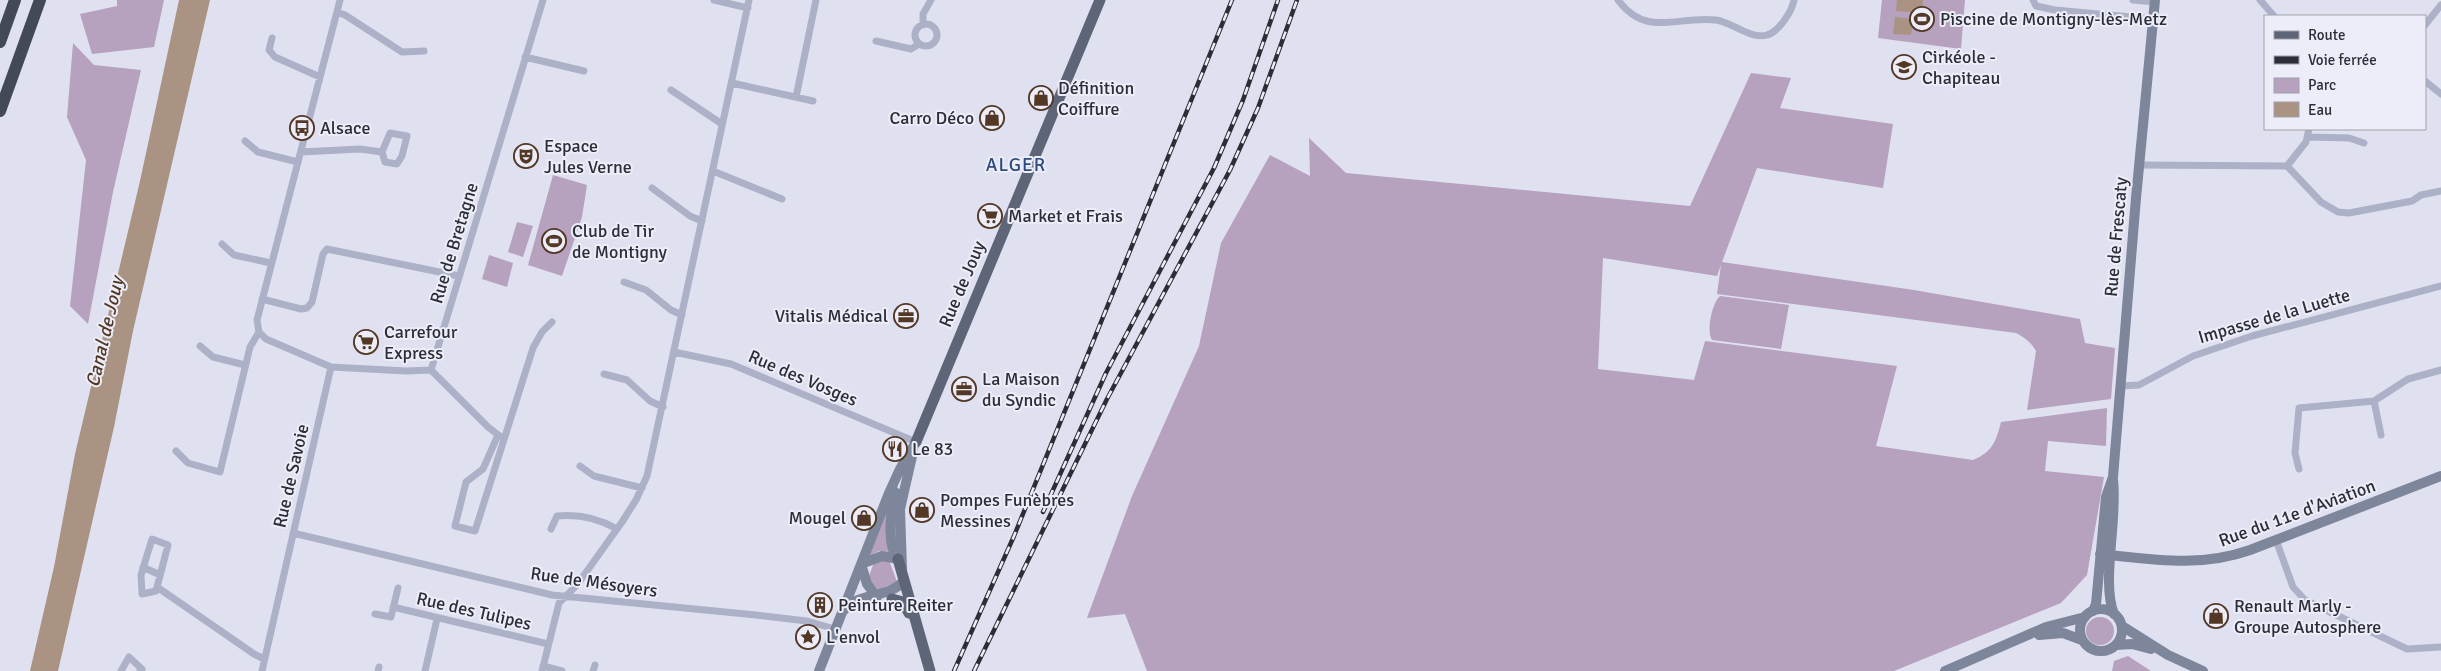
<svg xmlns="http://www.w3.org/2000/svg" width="2441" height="671" viewBox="0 0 2441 671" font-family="Signika,sans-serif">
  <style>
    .green { fill: #b6a1be }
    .water { fill: #aa9382 }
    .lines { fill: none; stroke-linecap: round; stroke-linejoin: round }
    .street { stroke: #adb1c7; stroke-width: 7 }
    .secondary { stroke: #7e869b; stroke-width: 10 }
    .primary { stroke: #5e6576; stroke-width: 11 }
    .highway { stroke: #434956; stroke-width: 12 }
    .rail-casing { stroke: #2b2e36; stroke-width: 4.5 }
    .rail { stroke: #ecedf8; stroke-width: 2.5; stroke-dasharray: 8; stroke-linecap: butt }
    .labels { text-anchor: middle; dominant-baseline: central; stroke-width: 4; stroke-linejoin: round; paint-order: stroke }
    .poi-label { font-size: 18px; fill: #2b2e36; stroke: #ecedf8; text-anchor: start }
    .street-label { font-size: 18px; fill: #2b2e36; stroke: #ecedf8 }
    .neighbourhood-label { font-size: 19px; letter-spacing: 1px; fill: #2d4b7c; stroke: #ecedf8 }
    .water-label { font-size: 19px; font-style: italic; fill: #533925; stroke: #ecedf8 }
  </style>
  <rect width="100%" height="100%" fill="#e0e1f0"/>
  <path class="green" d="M117,0H164L154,47L92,54L80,14L117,6Z
    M1882,0H1965L1961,49L1878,38Z
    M73,43L94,65L141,70L113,192L88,324L70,306L86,160L67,117Z
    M1751,73L1791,78L1780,108L1893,124L1883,188L1757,168L1722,262L1914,290L2080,319L2085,343L2115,348L2111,399L2027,410L2036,351C2031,342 2025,338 2016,333L1717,294L1721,265L1717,276L1603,258L1598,369L1694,380L1705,341L1897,366L1876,446L1973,460C1992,452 1996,442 2001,422L2107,408L2106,446L2048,441L2045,471L2104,477L2087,575L2061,603L1894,671H1147L1125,614L1087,618L1132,496L1199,346L1221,243L1270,155L1310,176L1309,138L1346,173L1690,206Z
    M553,175L587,185L582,217L562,276L528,265Z
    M517,222L533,226L523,257L508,252Z
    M489,255L513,263L507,287L482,279Z
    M1720,296L1789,305L1781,349L1712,340C1706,331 1712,303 1720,296Z
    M890,501V552L879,551L867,557Z
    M879,560H889L897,582L879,590L872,584L869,576L873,565Z
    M2086 631a14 14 0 1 1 28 0a14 14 0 1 1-28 0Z
    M2128,656L2151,671H2112L2114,661Z"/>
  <path class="water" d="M179,0H210L133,331L114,427L58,671H30L54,567L75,454L140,181Z
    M1897,0H1923L1922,13L1896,11Z
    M1895,17L1913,19L1911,35L1893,34Z"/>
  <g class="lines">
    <path class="street" d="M714,0L748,8
      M1618,0C1647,39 1678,15 1716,20C1732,22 1751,40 1767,35C1779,32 1792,11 1794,0
      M2033,0L2036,6L2055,10L2153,19
      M2133,0L2155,2
      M2260,0L2274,16
      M337,12L345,15L402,52L424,51
      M915 35a11 11 0 1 1 22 0a11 11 0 1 1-22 0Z
      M923,25V14L931,0
      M2425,25L2441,5
      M272,38L269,50L275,57L320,77
      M876,41L911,49L919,44
      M525,57L584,71
      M2425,81L2441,94
      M732,83L813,101
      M671,90L722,124
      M796,97L816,0
      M390,133L407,136L402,156L397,164L385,162L382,152Z
      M2309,137L2349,138L2364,143
      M245,141L258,152L298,162
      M301,152L360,149L382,152
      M2139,165L2287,166L2321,202L2338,212L2349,213L2412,201L2421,195L2441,191
      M2287,166L2306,142L2309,129
      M713,171L782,199
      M652,188L690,216L702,221
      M222,244L234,255L271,263
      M624,282L646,290L671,310L682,315
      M262,299L301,309L307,308L312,302L323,254L327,249L459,276
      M200,346L213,357L245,365
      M674,352L731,364L916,442
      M331,367L406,371L431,370L543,0
      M431,370L488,427L501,437
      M604,374L627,380L650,401L663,407
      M2120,386L2139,385L2193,356L2252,336L2441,286
      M2374,401L2381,435
      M498,435L483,469L466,482L455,526L475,531L533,348L542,332L552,322
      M176,451L188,463L220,472L250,347L259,332
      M580,466L594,476L642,488
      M2299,469L2295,453L2299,408L2374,401L2408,379L2441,370
      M551,529L557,516C579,514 598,518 617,529
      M293,533L552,595L756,615L807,621L835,629
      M152,539L168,545L156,591L142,594L141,575Z
      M2276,540L2293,587L2305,600L2407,649L2441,647
      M143,567L160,575
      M157,587L254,654L264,659
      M393,607L548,644
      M375,614L391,617L398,588
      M543,666L562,671
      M121,671L129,657L142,669L140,671
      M262,671L331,367L266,339L259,332L257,320L340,0
      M378,671L379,667
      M425,671L437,619
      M542,671L559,603L577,585L622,522L636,500L647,476L749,0
      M593,671L595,665"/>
    <path class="secondary" d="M2113,480C2118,518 2101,583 2114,614
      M895,492C891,510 886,544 898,559
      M2100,554C2151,559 2200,568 2250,550L2441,476
      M861,564L882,556L898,559
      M861,564L867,584L877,597
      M902,569L900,509L913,452
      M2080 630a21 21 0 1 1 42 0a21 21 0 1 1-42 0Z
      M843,611C861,590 886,600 904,581
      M2093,611L2096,604L2106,497L2113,477L2136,198L2155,0
      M2122,626L2168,655L2203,671
      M2039,635L2063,633L2082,640
      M2116,645L2132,644L2151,649
      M819,671L889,493L900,469L916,442
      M1945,671L2046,627L2085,617"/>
    <path class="primary" d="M916,442L1100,0
      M898,559L930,671
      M892,599L903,602L909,613"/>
    <path class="highway" d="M0,42L15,0
      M0,111L40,0"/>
    <defs>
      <path id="rail" d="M1043,512L1106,373L1214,168L1243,100L1278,0
        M954,671L1014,536L1232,0
        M974,671L1107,399L1230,170L1258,108L1297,0"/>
    </defs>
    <use href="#rail" class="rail-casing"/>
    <use href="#rail" class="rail"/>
  </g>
  <defs>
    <symbol id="stadium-ring" viewBox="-11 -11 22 22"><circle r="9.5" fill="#ecedf8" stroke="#533925" stroke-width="1.5"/><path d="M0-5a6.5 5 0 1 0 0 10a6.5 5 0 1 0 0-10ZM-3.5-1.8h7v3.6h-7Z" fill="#533925"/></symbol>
    <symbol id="university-ring" viewBox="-11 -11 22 22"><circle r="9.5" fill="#ecedf8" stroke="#533925" stroke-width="1.5"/><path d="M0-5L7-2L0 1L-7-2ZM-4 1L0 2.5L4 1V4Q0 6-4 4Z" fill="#533925"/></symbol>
    <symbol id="shop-ring" viewBox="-11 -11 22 22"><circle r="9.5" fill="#ecedf8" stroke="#533925" stroke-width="1.5"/><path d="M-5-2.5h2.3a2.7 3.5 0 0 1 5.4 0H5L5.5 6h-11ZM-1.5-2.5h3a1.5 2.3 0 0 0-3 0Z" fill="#533925"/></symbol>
    <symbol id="bus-ring" viewBox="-11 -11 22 22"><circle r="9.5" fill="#ecedf8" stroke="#533925" stroke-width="1.5"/><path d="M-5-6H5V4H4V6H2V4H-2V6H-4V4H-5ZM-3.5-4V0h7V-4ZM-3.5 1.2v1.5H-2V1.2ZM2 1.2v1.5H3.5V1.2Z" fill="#533925"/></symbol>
    <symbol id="theatre-ring" viewBox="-11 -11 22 22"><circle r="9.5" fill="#ecedf8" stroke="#533925" stroke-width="1.5"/><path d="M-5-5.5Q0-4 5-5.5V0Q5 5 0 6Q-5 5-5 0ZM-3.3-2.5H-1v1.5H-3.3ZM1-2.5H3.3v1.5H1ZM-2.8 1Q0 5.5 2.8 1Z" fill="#533925"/></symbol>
    <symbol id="supermarket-ring" viewBox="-11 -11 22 22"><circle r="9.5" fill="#ecedf8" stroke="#533925" stroke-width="1.5"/><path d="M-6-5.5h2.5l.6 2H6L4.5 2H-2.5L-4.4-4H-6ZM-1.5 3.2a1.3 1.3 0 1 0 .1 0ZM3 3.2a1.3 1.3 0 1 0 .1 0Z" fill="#533925"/></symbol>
    <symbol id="office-ring" viewBox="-11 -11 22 22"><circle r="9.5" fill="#ecedf8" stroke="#533925" stroke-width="1.5"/><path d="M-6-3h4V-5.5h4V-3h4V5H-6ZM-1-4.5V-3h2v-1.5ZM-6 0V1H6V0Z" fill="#533925"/></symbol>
    <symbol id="restaurant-ring" viewBox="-11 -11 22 22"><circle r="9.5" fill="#ecedf8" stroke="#533925" stroke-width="1.5"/><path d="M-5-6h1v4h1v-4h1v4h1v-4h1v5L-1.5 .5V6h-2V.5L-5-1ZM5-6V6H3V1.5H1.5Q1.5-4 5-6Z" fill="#533925"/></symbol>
    <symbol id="building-ring" viewBox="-11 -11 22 22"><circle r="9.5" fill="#ecedf8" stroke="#533925" stroke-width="1.5"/><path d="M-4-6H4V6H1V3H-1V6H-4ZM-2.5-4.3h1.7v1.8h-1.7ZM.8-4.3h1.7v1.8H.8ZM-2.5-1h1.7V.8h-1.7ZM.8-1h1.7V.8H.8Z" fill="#533925"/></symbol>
    <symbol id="sight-ring" viewBox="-11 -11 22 22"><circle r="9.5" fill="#ecedf8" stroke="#533925" stroke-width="1.5"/><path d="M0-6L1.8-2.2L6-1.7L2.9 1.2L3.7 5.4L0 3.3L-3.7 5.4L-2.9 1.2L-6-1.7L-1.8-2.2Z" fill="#533925"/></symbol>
  </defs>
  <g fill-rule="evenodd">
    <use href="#stadium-ring" x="1908" y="5" width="28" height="28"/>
    <use href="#university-ring" x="1890" y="53" width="28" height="28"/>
    <use href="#shop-ring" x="1027" y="84" width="28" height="28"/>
    <use href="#shop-ring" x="978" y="104" width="28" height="28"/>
    <use href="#bus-ring" x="288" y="114" width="28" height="28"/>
    <use href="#theatre-ring" x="512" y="142" width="28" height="28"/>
    <use href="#supermarket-ring" x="976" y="202" width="28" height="28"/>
    <use href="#stadium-ring" x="540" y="227" width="28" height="28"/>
    <use href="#office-ring" x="892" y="302" width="28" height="28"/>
    <use href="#supermarket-ring" x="352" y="328" width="28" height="28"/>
    <use href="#office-ring" x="950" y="375" width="28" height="28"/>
    <use href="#restaurant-ring" x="881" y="435" width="28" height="28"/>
    <use href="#shop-ring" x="908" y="496" width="28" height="28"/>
    <use href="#shop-ring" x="850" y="504" width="28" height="28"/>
    <use href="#building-ring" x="806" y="591" width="28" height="28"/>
    <use href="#shop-ring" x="2202" y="602" width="28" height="28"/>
    <use href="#sight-ring" x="794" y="623" width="28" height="28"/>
  </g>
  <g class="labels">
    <g class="poi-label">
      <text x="1940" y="19">Piscine de Montigny-lès-Metz</text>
      <text x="1922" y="57">Cirkéole -<tspan x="1922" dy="21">Chapiteau</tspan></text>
      <text x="1058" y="88">Définition<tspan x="1058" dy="21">Coiffure</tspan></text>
      <text x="974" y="118" text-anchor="end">Carro Déco</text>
      <text x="320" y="128">Alsace</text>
      <text x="544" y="146">Espace<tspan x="544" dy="21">Jules Verne</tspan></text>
      <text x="1008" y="216">Market et Frais</text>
      <text x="572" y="231">Club de Tir<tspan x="572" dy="21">de Montigny</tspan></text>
      <text x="888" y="316" text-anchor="end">Vitalis Médical</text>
      <text x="384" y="332">Carrefour<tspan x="384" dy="21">Express</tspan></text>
      <text x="982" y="379">La Maison<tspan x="982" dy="21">du Syndic</tspan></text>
      <text x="912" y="449">Le 83</text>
      <text x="940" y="500">Pompes Funèbres<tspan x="940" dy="21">Messines</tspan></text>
      <text x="846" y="518" text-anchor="end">Mougel</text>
      <text x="838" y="605">Peinture Reiter</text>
      <text x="2234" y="606">Renault Marly -<tspan x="2234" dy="21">Groupe Autosphere</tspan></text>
      <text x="826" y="637">L'envol</text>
    </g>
    <g class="street-label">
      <text transform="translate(2116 237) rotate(-85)">Rue de Frescaty</text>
      <text transform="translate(454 243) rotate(-73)">Rue de Bretagne</text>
      <text transform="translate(962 284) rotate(-67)">Rue de Jouy</text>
      <text transform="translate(2274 316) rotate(-16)">Impasse de la Luette</text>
      <text transform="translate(803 378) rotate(23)">Rue des Vosges</text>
      <text transform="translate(291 476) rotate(-77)">Rue de Savoie</text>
      <text transform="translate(2297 513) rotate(-20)">Rue du 11e d'Aviation</text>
      <text transform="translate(594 582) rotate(8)">Rue de Mésoyers</text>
      <text transform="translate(474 611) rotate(13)">Rue des Tulipes</text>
    </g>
    <g class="neighbourhood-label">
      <text x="1016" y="165">ALGER</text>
    </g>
    <g class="water-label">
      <text transform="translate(105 332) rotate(-77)">Canal de Jouy</text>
    </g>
  </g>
  <rect x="2264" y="15" width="162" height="115" fill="#ecedf8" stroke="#9fa1aa"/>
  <rect x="2274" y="31" width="25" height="8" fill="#5e6576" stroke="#9fa1aa"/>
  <text x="2308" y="40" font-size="15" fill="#2b2e36">Route</text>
  <rect x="2274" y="56" width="25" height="8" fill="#2b2e36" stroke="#9fa1aa"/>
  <text x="2308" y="65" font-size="15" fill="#2b2e36">Voie ferrée</text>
  <rect x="2274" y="78" width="25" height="15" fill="#b6a1be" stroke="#9fa1aa"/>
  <text x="2308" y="90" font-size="15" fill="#2b2e36">Parc</text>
  <rect x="2274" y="102" width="25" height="15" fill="#aa9382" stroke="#9fa1aa"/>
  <text x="2308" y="115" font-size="15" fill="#2b2e36">Eau</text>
</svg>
